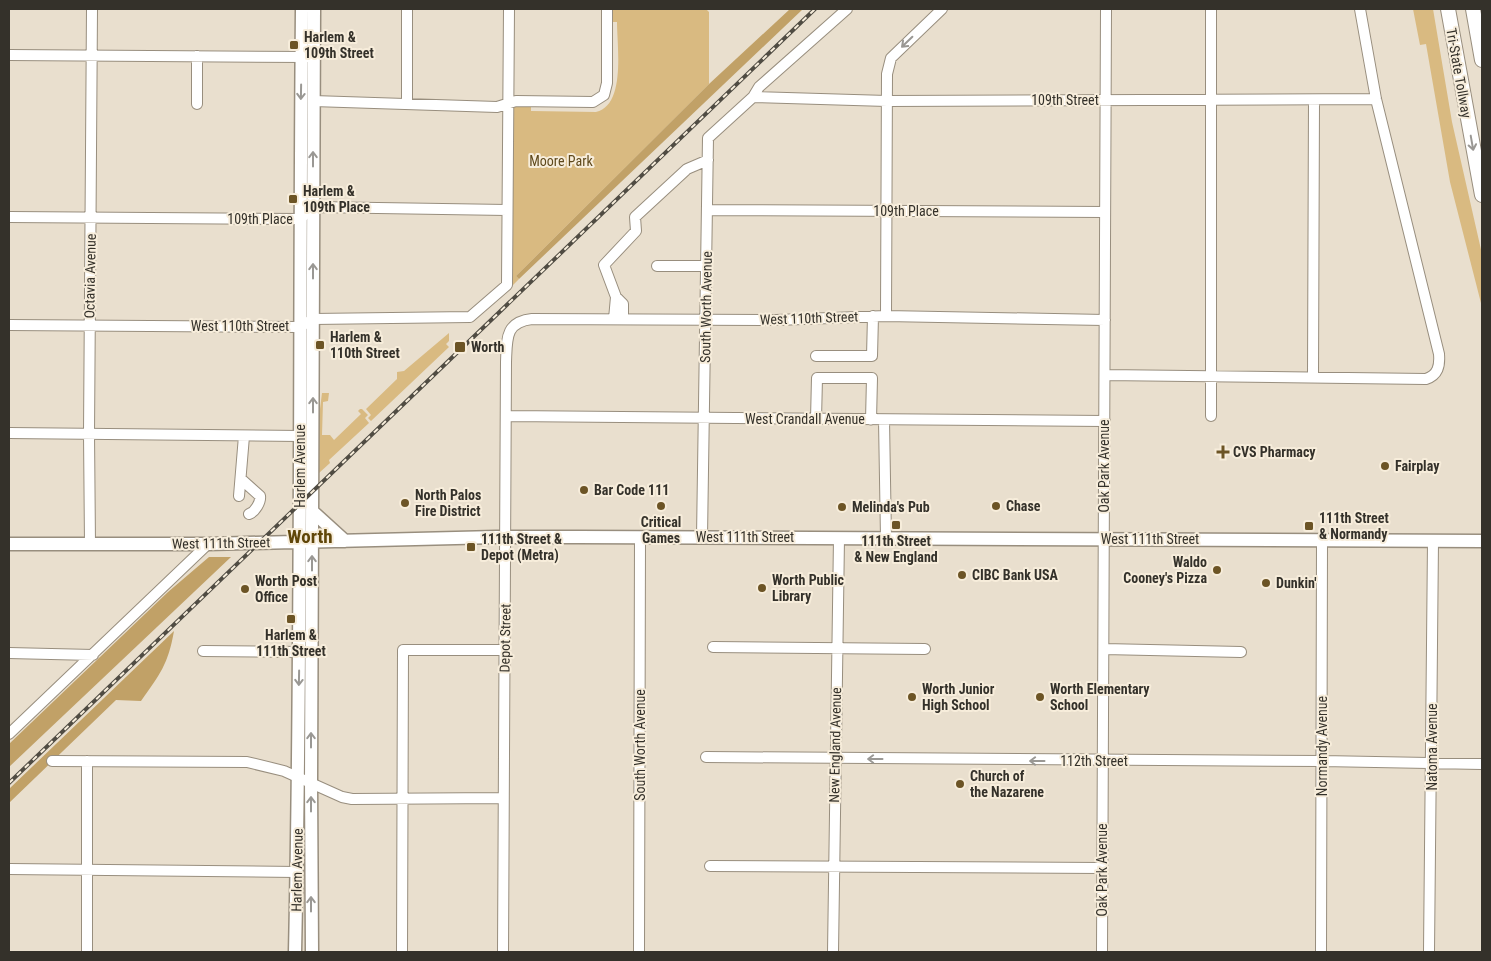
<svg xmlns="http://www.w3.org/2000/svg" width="1491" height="961" viewBox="0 0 1491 961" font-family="'Roboto Condensed',sans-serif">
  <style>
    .green { fill: #d9ba81 }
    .forest { fill: #c1a167 }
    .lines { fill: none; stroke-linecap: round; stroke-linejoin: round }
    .minor-casing { stroke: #988e7e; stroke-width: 12 }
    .major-casing { stroke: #988e7e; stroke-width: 15 }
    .highway-casing { stroke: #988e7e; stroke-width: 16 }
    .minor { stroke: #fff; stroke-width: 10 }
    .major { stroke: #fff; stroke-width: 12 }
    .highway { stroke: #fff; stroke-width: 14 }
    .rail-casing { stroke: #504c43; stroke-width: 4 }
    .rail { stroke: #f7eddb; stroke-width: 2; stroke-dasharray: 5.5; stroke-linecap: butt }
    .oneway { stroke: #9a9894 }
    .poi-dot { fill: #6c5425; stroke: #f7eddb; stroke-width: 2 }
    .labels { text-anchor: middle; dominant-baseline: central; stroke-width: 4; stroke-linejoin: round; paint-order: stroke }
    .poi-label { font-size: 14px; font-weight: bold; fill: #34312a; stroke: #f7eddb; text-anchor: start }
    .street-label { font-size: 14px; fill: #34312a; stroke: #f7eddb }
    .park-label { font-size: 14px; fill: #5f491c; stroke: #f7eddb }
    .district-label { font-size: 19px; font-weight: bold; fill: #604609; stroke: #f7eddb }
  </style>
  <rect width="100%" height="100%" fill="#e9dfce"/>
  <path class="green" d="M611,9H706L709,12V84L516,276L519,279L502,296L507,289L512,109L517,105H531V111L596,112C626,105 617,46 617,22H611Z
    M1413,9H1433L1452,122L1482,254V307L1450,182L1426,44L1420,45Z
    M449,333V341L446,344L449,347L371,421L368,418L371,415L366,409L397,379V372L404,371Z
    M322,393H329L328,401L323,402L322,435H330L334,440L361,414L358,411L360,409H362L368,415L365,418L369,423L329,460L330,463L319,473V417Z"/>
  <path class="forest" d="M790,9H803L519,279L516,276L709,84Z
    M209,557H231L9,767V744L168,592Z
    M174,631C168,665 160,674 141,701L116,700L9,803V789Z"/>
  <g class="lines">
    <defs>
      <path id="minor" d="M9,55L308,57
        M197,56V104
        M753,97L887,101L1376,99
        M313,101L497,107L516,101L593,102L604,95L607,83V9
        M407,104V9
        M707,210L1105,212
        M9,217L300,219L313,207L507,210
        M657,266H706
        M616,297L623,304V319
        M886,316L887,74L891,58L942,9
        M614,319L616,297L604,265L636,231L635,217L687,169L708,160
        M9,325L300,327L313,319L470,317L507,285L509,9
        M816,356H872L873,316
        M1105,375L1426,379C1438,375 1440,366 1439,354L1376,99L1360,9
        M1313,377L1314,100
        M506,416L1105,421
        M1211,416V9
        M816,419L817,378H872L871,420
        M884,420L886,538
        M9,433L300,436
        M241,479L260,496C261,502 255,512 249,514
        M239,496L244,436
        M702,537L708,138L753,97L759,87L847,9
        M90,544L89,434L92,9
        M713,647L925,649
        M1104,649L1241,652
        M203,651L299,652
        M9,653L93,655
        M9,734L208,544
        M706,757L1322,761L1482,764
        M52,761L247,762L284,771L342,797L352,799L503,798
        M710,866L1102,868
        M9,869L297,872
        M87,952V761
        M402,952L403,650H505
        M503,952L506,362C507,339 505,322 532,319L776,320L886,316L1105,320
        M639,952L640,537
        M833,952L839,538
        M1102,952L1106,9
        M1321,952L1322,540
        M1429,952L1433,541"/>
      <path id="major" d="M312,511L345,541
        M9,544H208L496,537H578L1482,541
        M295,952C302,638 299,323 302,9
        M312,952L311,782L314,9"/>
      <path id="highway" d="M1448,9L1482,195
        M1473,9L1482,60"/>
    </defs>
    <use href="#minor" class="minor-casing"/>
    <use href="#major" class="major-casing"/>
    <use href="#highway" class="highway-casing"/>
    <use href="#minor" class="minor"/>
    <use href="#major" class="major"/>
    <use href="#highway" class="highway"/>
    <defs>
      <path id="rail" d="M9,783L815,9"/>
    </defs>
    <use href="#rail" class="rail-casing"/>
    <use href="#rail" class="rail"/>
  </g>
  <defs><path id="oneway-shaft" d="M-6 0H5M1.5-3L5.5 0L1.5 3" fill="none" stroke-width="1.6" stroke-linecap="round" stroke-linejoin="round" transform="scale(1.25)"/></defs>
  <g class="oneway">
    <use href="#oneway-shaft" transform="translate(907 42) rotate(136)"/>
    <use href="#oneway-shaft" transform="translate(301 92) rotate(91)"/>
    <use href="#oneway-shaft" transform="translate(1472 143) rotate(80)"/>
    <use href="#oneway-shaft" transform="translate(313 159) rotate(-90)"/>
    <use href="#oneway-shaft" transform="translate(313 271) rotate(-90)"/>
    <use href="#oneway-shaft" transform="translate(313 405) rotate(-90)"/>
    <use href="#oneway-shaft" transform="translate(312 563) rotate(-90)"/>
    <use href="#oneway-shaft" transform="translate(299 678) rotate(91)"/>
    <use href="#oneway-shaft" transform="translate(311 740) rotate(-90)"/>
    <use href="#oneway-shaft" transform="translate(875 759) rotate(-180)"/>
    <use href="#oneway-shaft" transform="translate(1037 761) rotate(-180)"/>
    <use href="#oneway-shaft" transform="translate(311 804) rotate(-90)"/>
    <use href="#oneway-shaft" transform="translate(311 904) rotate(-90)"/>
  </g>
  <g class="poi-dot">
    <rect x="289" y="40" width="10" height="10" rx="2.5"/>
    <rect x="288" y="194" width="10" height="10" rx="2.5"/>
    <rect x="315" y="340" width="10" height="10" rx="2.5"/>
    <rect x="454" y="341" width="12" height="12" rx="2.5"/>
    <path d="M1220.5 444.5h5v5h5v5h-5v5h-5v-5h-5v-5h5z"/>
    <circle cx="1385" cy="466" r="5"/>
    <circle cx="584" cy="490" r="5"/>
    <circle cx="405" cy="503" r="5"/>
    <circle cx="661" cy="506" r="5"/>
    <circle cx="996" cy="506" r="5"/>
    <circle cx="842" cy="507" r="5"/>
    <rect x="891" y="520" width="10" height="10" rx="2.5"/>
    <rect x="1304" y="521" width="10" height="10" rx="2.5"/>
    <rect x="466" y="542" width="10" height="10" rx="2.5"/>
    <circle cx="1217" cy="570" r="5"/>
    <circle cx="962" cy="575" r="5"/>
    <circle cx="1266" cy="583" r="5"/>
    <circle cx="762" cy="588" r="5"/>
    <circle cx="245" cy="589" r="5"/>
    <rect x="286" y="614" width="10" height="10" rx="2.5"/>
    <circle cx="912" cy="697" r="5"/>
    <circle cx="1040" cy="697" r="5"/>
    <circle cx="960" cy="784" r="5"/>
  </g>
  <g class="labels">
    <g class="poi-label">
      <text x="304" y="37">Harlem &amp;<tspan x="304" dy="16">109th Street</tspan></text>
      <text x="303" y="191">Harlem &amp;<tspan x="303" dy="16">109th Place</tspan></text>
      <text x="330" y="337">Harlem &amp;<tspan x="330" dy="16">110th Street</tspan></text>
      <text x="471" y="347">Worth</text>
      <text x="1233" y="452">CVS Pharmacy</text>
      <text x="1395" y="466">Fairplay</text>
      <text x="594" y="490">Bar Code 111</text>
      <text x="415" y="495">North Palos<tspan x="415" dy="16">Fire District</tspan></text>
      <text x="1006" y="506">Chase</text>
      <text x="852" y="507">Melinda's Pub</text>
      <text x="1319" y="518">111th Street<tspan x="1319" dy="16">&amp; Normandy</tspan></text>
      <text x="661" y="522" text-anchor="middle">Critical<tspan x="661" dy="16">Games</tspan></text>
      <text x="481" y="539">111th Street &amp;<tspan x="481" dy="16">Depot (Metra)</tspan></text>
      <text x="896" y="541" text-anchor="middle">111th Street<tspan x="896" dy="16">&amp; New England</tspan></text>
      <text x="1207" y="562" text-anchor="end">Waldo<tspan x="1207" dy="16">Cooney's Pizza</tspan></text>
      <text x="972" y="575">CIBC Bank USA</text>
      <text x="772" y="580">Worth Public<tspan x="772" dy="16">Library</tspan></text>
      <text x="255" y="581">Worth Post<tspan x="255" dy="16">Office</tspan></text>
      <text x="1276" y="583">Dunkin'</text>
      <text x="291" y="635" text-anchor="middle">Harlem &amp;<tspan x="291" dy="16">111th Street</tspan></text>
      <text x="922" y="689">Worth Junior<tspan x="922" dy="16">High School</tspan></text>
      <text x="1050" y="689">Worth Elementary<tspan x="1050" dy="16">School</tspan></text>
      <text x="970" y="776">Church of<tspan x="970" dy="16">the Nazarene</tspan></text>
    </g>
    <g class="street-label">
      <text transform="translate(1459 73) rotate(80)">Tri-State Tollway</text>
      <text x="1065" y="100">109th Street</text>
      <text x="906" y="211">109th Place</text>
      <text x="260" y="219">109th Place</text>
      <text transform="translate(90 276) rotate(-89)">Octavia Avenue</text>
      <text transform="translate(706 307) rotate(-89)">South Worth Avenue</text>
      <text transform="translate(809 318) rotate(-2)">West 110th Street</text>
      <text x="240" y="326">West 110th Street</text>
      <text x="805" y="419">West Crandall Avenue</text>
      <text transform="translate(300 466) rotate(-90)">Harlem Avenue</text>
      <text transform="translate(1104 466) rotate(-90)">Oak Park Avenue</text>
      <text x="745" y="537">West 111th Street</text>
      <text x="1150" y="539">West 111th Street</text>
      <text transform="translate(221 543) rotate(-1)">West 111th Street</text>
      <text transform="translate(505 638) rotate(-89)">Depot Street</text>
      <text transform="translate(640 745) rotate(-90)">South Worth Avenue</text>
      <text transform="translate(835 745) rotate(-89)">New England Avenue</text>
      <text transform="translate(1322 746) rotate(-90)">Normandy Avenue</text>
      <text transform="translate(1432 747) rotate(-90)">Natoma Avenue</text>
      <text x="1094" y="761">112th Street</text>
      <text transform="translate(297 870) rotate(-89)">Harlem Avenue</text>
      <text transform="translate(1102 870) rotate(-90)">Oak Park Avenue</text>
    </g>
    <g class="park-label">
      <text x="561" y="161">Moore Park</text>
    </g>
    <g class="district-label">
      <text x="310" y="536">Worth</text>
    </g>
  </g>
  <rect width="1491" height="961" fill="none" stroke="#34312a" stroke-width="20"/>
</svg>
